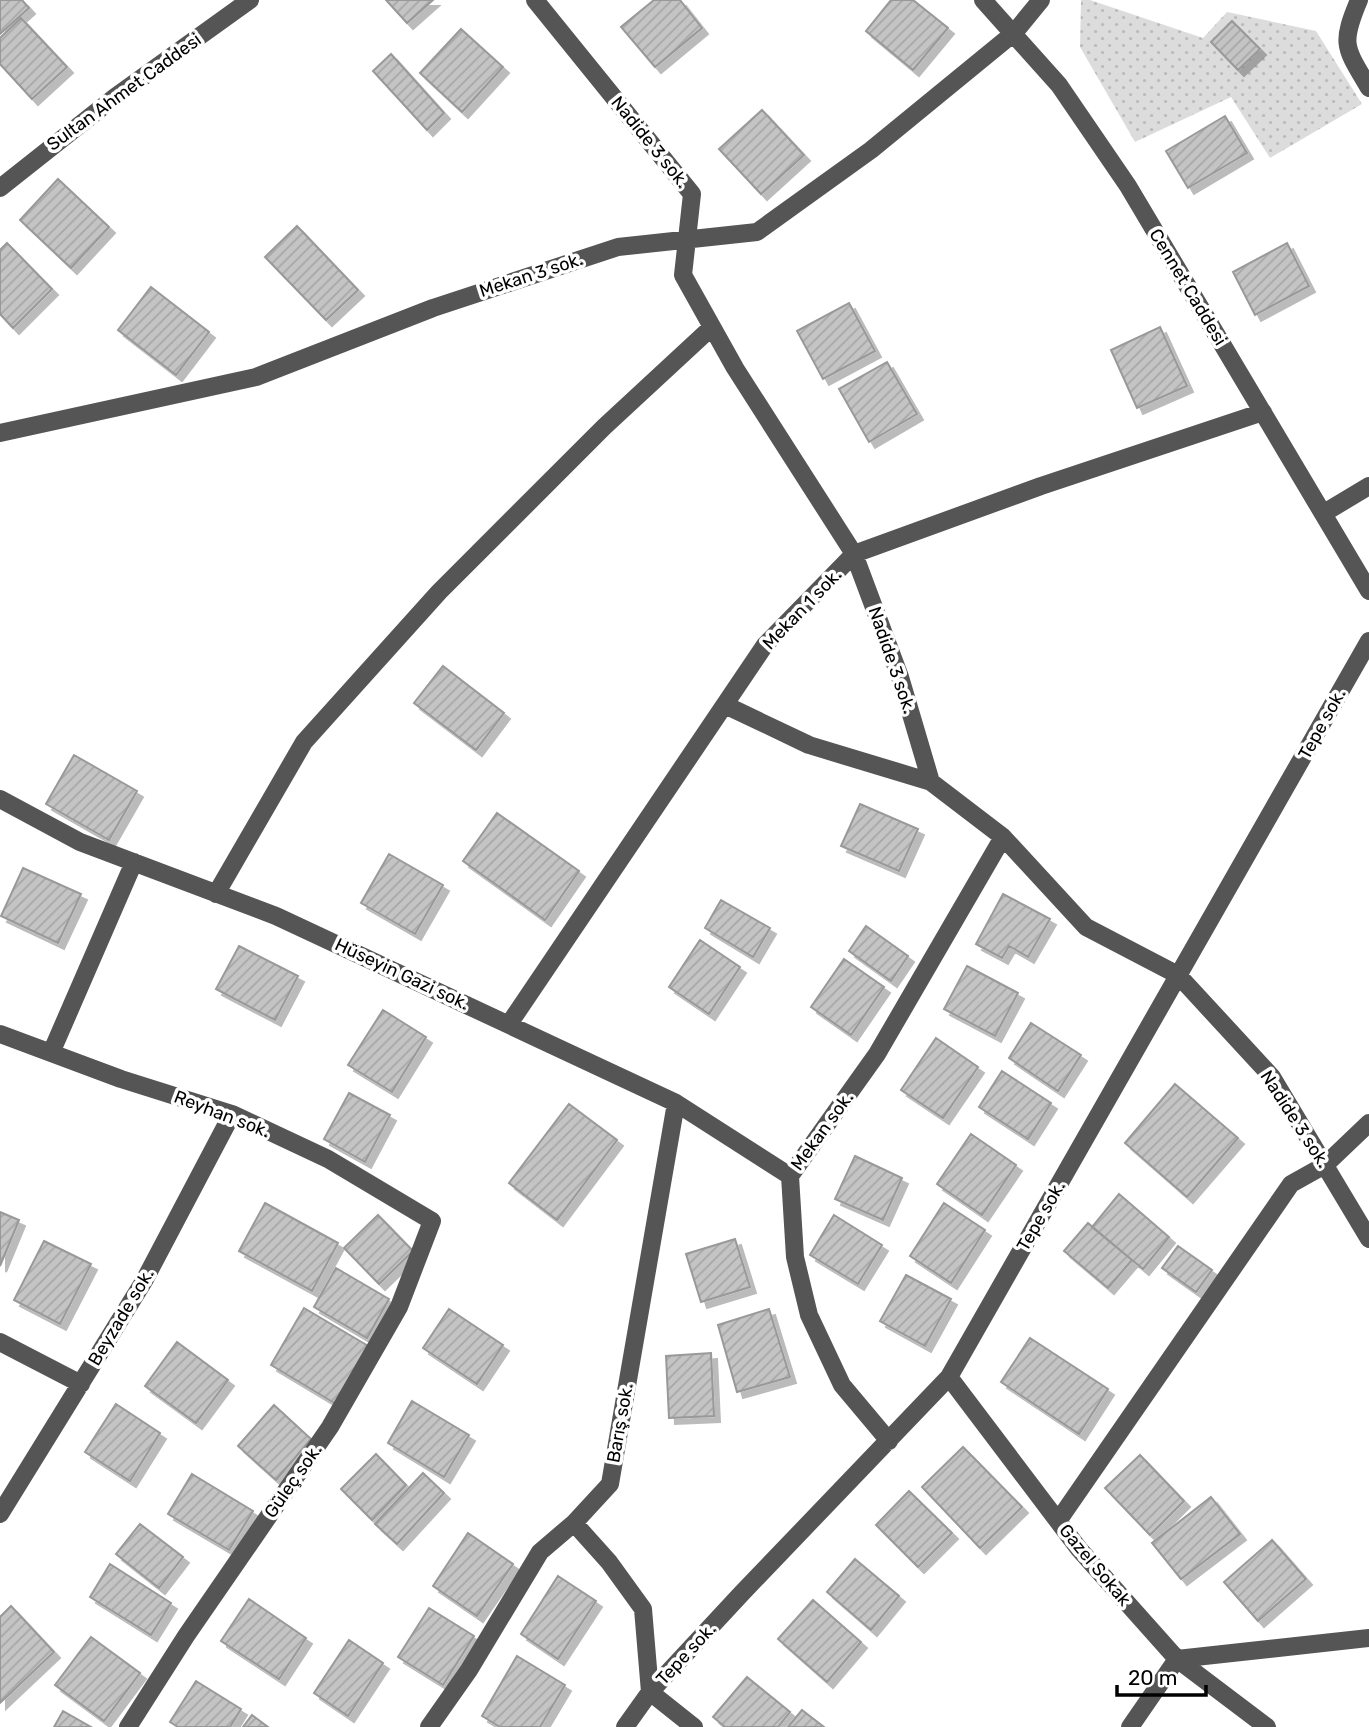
<svg xmlns="http://www.w3.org/2000/svg" width="1369" height="1727" viewBox="0 0 1369 1727" font-family="Rubik,sans-serif">
  <style>
    .grass { fill: url(#grass-dots) }
    .building { fill: url(#building-hatch); stroke: #999; stroke-width: 2; filter: url(#shadow) }
    .lines { fill: none; stroke-linecap: round; stroke-linejoin: round }
    .minor { stroke: #555; stroke-width: 18 }
    .labels { text-anchor: middle; dominant-baseline: central; stroke-width: 7; stroke-linejoin: round; paint-order: stroke }
    .street-label { font-size: 18px; fill: #000; stroke: #fff }
  </style>
  <defs>
    <pattern id="grass-dots" width="8" height="8" patternUnits="userSpaceOnUse" patternTransform="scale(1.75)"><rect width="8" height="8" fill="#dcdcdc"/><path d="M2 2h.1M6 6h.1" fill="none" stroke="#bbb" stroke-width="1.8" stroke-linecap="round"/></pattern>
    <pattern id="building-hatch" width="6" height="6" patternUnits="userSpaceOnUse" patternTransform="scale(1.75)"><rect width="6" height="6" fill="#c4c4c4"/><path d="M-1 1l2-2M0 6l6-6M5 7l2-2" fill="none" stroke="#a7a7a7"/></pattern>
    <filter id="shadow"><feDropShadow dx="6" dy="6" stdDeviation="0" flood-color="#0004"/></filter>
  </defs>
  <rect width="100%" height="100%" fill="#fff"/>
  <path class="grass" d="M1081,0H1090L1203,38L1227,12L1316,31L1362,104L1270,158L1231,97L1135,142L1080,47Z"/>
  <path class="building" d="M0,0H22L29,8L0,34Z
    M386,0H433L407,23Z
    M654,0H680L702,28L655,67L621,27Z
    M891,0H913L948,28L913,70L866,31Z
    M21,18L67,67L32,99L0,64V38Z
    M1232,21L1260,49L1238,70L1211,42Z
    M461,29L503,67L462,112L420,73Z
    M391,54L444,113L427,130L373,71Z
    M762,110L804,155L761,194L719,149Z
    M1225,116L1247,153L1188,188L1166,151Z
    M58,179L109,227L71,268L20,220Z
    M297,226L358,290L326,320L265,257Z
    M7,243L52,289L13,328L0,314V250Z
    M1287,243L1309,286L1255,315L1233,272Z
    M151,287L209,332L176,375L118,330Z
    M849,303L875,351L823,379L797,331Z
    M1160,327L1187,386L1137,408L1111,350Z
    M887,362L917,414L869,442L839,389Z
    M443,666L504,713L476,750L414,703Z
    M74,755L137,791L109,840L46,804Z
    M860,804L918,829L899,871L841,846Z
    M497,813L579,871L545,920L463,861Z
    M389,854L443,885L415,934L361,903Z
    M23,868L81,894L58,943L1,916Z
    M1003,894L1050,919L1028,957L1009,946L1002,958L976,944Z
    M721,900L770,928L753,957L705,928Z
    M866,926L908,956L891,981L849,951Z
    M700,940L740,967L709,1014L669,987Z
    M239,946L298,976L275,1020L216,989Z
    M844,959L884,987L851,1035L811,1007Z
    M967,966L1018,993L995,1036L944,1009Z
    M383,1010L426,1037L392,1092L348,1065Z
    M1031,1023L1081,1055L1058,1091L1009,1058Z
    M936,1038L978,1067L943,1118L901,1090Z
    M1002,1071L1051,1103L1028,1139L979,1107Z
    M1175,1084L1238,1138L1187,1197L1125,1143Z
    M349,1093L390,1115L365,1162L324,1139Z
    M569,1104L617,1140L557,1220L509,1183Z
    M971,1134L1016,1165L982,1215L937,1184Z
    M855,1156L902,1178L883,1220L835,1199Z
    M1119,1194L1169,1237L1143,1269L1092,1227Z
    M265,1203L338,1243L312,1291L239,1251Z
    M944,1203L985,1230L951,1283L910,1256Z
    M0,1212L19,1220L0,1266Z
    M378,1215L413,1251L379,1284L344,1248Z
    M834,1215L882,1245L858,1284L810,1255Z
    M1088,1223L1132,1260L1108,1288L1064,1251Z
    M735,1239L750,1287L701,1302L686,1254Z
    M44,1241L91,1264L60,1324L14,1300Z
    M1178,1246L1212,1270L1196,1292L1162,1268Z
    M336,1268L389,1299L367,1338L314,1307Z
    M906,1275L951,1299L925,1346L880,1321Z
    M304,1308L370,1347L336,1404L271,1365Z
    M449,1309L503,1345L477,1384L423,1348Z
    M769,1309L790,1377L737,1392L718,1325Z
    M1030,1338L1108,1389L1079,1434L1001,1382Z
    M177,1342L228,1380L196,1423L145,1386Z
    M711,1353L714,1416L669,1418L666,1356Z
    M412,1401L469,1435L444,1477L388,1443Z
    M116,1404L160,1433L130,1481L85,1452Z
    M274,1405L311,1439L276,1480L238,1446Z
    M963,1447L1022,1507L980,1548L922,1487Z
    M376,1454L406,1485L372,1520L341,1489Z
    M1140,1455L1184,1501L1150,1535L1105,1488Z
    M423,1473L444,1493L397,1544L375,1524Z
    M192,1474L253,1511L229,1550L168,1514Z
    M909,1491L952,1533L918,1567L876,1525Z
    M1211,1497L1240,1534L1181,1579L1152,1543Z
    M140,1524L183,1557L159,1588L116,1554Z
    M468,1533L513,1564L477,1616L433,1586Z
    M1272,1540L1306,1579L1258,1621L1224,1582Z
    M855,1559L899,1596L871,1630L827,1592Z
    M110,1564L171,1603L151,1635L90,1597Z
    M558,1576L596,1601L558,1659L521,1634Z
    M249,1599L306,1638L279,1679L221,1641Z
    M813,1600L861,1642L827,1682L778,1639Z
    M11,1606L54,1652L0,1703V1617Z
    M429,1608L474,1636L443,1685L398,1657Z
    M91,1637L140,1673L104,1721L55,1685Z
    M349,1640L383,1663L348,1716L314,1693Z
    M517,1656L565,1685L540,1727H500L482,1716Z
    M747,1677L790,1712L778,1727H725L713,1717Z
    M196,1681L241,1709L230,1727H178L170,1722Z
    M802,1710L824,1727H788Z
    M63,1711L91,1727H54Z
    M252,1715L268,1727H243Z"/>
  <g class="lines">
    <path class="minor" d="M535,0L692,194L683,275L735,368L854,554L900,677L931,782L1003,837L1086,927L1178,975L1272,1077L1369,1239
      M983,0L1059,85L1128,186L1369,591
      M1359,0C1340,45 1345,47 1369,88
      M0,188L115,97L250,0
      M0,433L256,377L433,308L618,247L757,232L871,150L1014,33L1041,0
      M1324,513L1369,486
      M725,705L809,745L931,782
      M0,799L80,842L276,916L676,1103L790,1176
      M216,894L304,742L439,592L604,427L712,327
      M509,1024L765,645L854,554L1041,486L1263,412
      M0,1034L121,1079L232,1114L328,1159L432,1221L399,1307L330,1427L186,1636L128,1727
      M51,1053L134,862
      M0,1342L81,1384
      M949,1377L1079,1549L1177,1659L1267,1727
      M889,1441L842,1385L809,1315L795,1257L790,1176L877,1054L1003,837
      M0,1514L144,1281L232,1114
      M1058,1521L1291,1184L1325,1165L1369,1123
      M574,1523L609,1562L643,1609L650,1692L694,1727
      M429,1727L469,1670L540,1552L574,1523L610,1484L676,1103
      M625,1727L650,1692L742,1593L949,1377L1369,641
      M1130,1727L1177,1659L1369,1638"/>
  </g>
  <g class="labels">
    <g class="street-label">
      <text transform="translate(124 92) rotate(-36)">Sultan Ahmet Caddesi</text>
      <text transform="translate(650 142) rotate(51)">Nadide 3 sok.</text>
      <text transform="translate(531 275) rotate(-18)">Mekan 3 sok.</text>
      <text transform="translate(1188 287) rotate(59)">Cennet Caddesi</text>
      <text transform="translate(802 609) rotate(-46)">Mekan 1 sok.</text>
      <text transform="translate(892 660) rotate(71)">Nadide 3 sok.</text>
      <text transform="translate(1322 724) rotate(-61)">Tepe sok.</text>
      <text transform="translate(402 974) rotate(25)">Hüseyin Gazi sok.</text>
      <text transform="translate(222 1114) rotate(21)">Reyhan sok.</text>
      <text transform="translate(1295 1119) rotate(57)">Nadide 3 sok.</text>
      <text transform="translate(822 1131) rotate(-54)">Mekan sok.</text>
      <text transform="translate(1041 1216) rotate(-60)">Tepe sok.</text>
      <text transform="translate(121 1317) rotate(-59)">Beyzade sok.</text>
      <text transform="translate(620 1423) rotate(-80)">Barış sok.</text>
      <text transform="translate(293 1481) rotate(-55)">Güleç sok.</text>
      <text transform="translate(1095 1565) rotate(50)">Gazel Sokak</text>
      <text transform="translate(686 1654) rotate(-47)">Tepe sok.</text>
    </g>
  </g>
  <path d="M1117 1685v10h89v-10" fill="none" stroke="#000000" stroke-width="3.5"/>
  <text x="1128" y="1685" font-size="21" fill="#000000" stroke="#ffffff" stroke-width="5" paint-order="stroke">20 m</text>
</svg>
